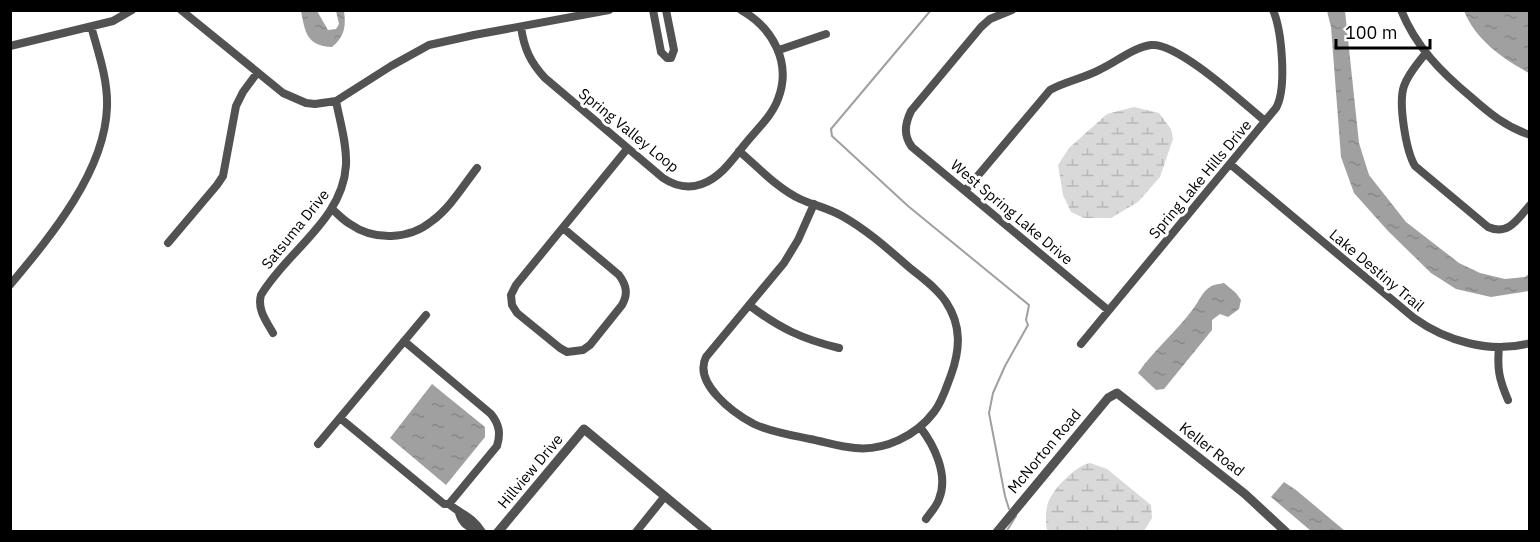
<svg xmlns="http://www.w3.org/2000/svg" width="1540" height="542" viewBox="0 0 1540 542" font-family="'IBM Plex Sans',sans-serif">
  <style>
    .wetland { fill: url(#wetland-marsh) }
    .water { fill: url(#water-ripples) }
    .lines { fill: none; stroke-linecap: round; stroke-linejoin: round }
    .stream { stroke: #a0a0a0; stroke-width: 2 }
    .minor { stroke: #525252; stroke-width: 8 }
    .tertiary { stroke: #525252; stroke-width: 9 }
    .labels { text-anchor: middle; dominant-baseline: central; stroke-width: 6; stroke-linejoin: round; paint-order: stroke }
    .street-label { font-size: 15px; fill: #000; stroke: #fff }
  </style>
  <defs>
    <pattern id="wetland-marsh" width="20" height="14" patternUnits="userSpaceOnUse" patternTransform="scale(1.5)"><rect width="20" height="14" fill="#d9d9d9"/><path d="M1 5h8M5 5V1M11 12h8M15 12V8" fill="none" stroke="#b8b8b8"/></pattern>
    <pattern id="water-ripples" width="26" height="14" patternUnits="userSpaceOnUse" patternTransform="scale(1.5)"><rect width="26" height="14" fill="#a0a0a0"/><path d="M2 4q2-2 4 0t4 0M15 11q2-2 4 0t4 0" fill="none" stroke="#888"/></pattern>
  </defs>
  <rect width="100%" height="100%" fill="#fff"/>
  <path class="wetland" d="M1134,107L1159,113L1171,129L1173,139L1160,177L1138,202L1111,218H1084L1071,212L1063,195L1058,165L1069,148L1107,114Z
    M1090,463L1107,469L1151,505L1152,518L1144,531H1047C1046,524 1045,514 1047,507C1049,492 1076,465 1090,463Z"/>
  <path class="water" d="M301,11H317L328,30L336,29L339,24L336,11H344C346,26 345,36 332,47C306,46 305,31 301,11Z
    M1327,11H1345L1359,143L1369,175L1406,222L1459,263L1480,273L1505,279L1525,277L1529,274V291L1491,297L1456,289L1431,273L1388,231L1354,193L1341,157L1331,27Z
    M1464,11H1529V73C1502,58 1476,40 1464,11Z
    M1224,283L1236,293L1241,300L1239,309L1228,317L1220,314L1212,320V330L1164,389L1156,390L1138,373C1154,350 1176,332 1193,309C1199,301 1202,292 1210,287C1214,284 1220,284 1224,283Z
    M432,384L485,427V437L446,485L390,438Z
    M1284,482L1296,490L1345,531H1311L1271,497Z"/>
  <g class="lines">
    <path class="stream" d="M931,10L831,129L832,136L908,206L1029,305L1026,320L1028,325L1005,366L993,393L989,413L1005,496L1009,509
      M1006,532L1016,516"/>
    <path class="minor" d="M181,10L283,93L306,103L315,104L336,101L391,66L429,45L474,35L609,10
      M653,10L661,52L667,58H671L674,50L666,10
      M1012,10L990,19L981,27L911,111C905,124 903,135 912,147L1108,310
      M1401,10C1416,47 1441,72 1471,97C1489,113 1506,127 1530,135
      M521,27C524,48 530,62 545,78L663,178C675,186 688,189 702,184C721,177 733,159 745,144C756,130 772,116 778,99C792,63 773,28 741,10
      M10,46L113,21L132,10
      M779,50L826,34
      M1425,54C1418,63 1408,74 1404,86C1398,103 1406,151 1415,166L1488,227C1508,236 1518,219 1530,205
      M739,151C758,167 777,188 800,199C813,205 828,208 842,216C867,230 888,249 910,268C922,278 937,288 946,302C962,326 960,350 951,375C946,388 942,402 934,412C916,436 884,451 855,448C840,447 825,442 810,439C791,435 771,432 754,424C733,413 693,383 706,357L784,263L798,240L814,204
      M1230,164L1414,318C1446,341 1490,354 1530,343
      M965,191L1050,90C1066,81 1085,78 1101,69C1116,62 1134,47 1151,45C1178,42 1243,103 1265,121
      M332,209C338,214 343,220 350,224C374,241 409,240 432,221C450,208 463,186 477,168
      M563,228L619,275C627,286 628,294 622,305L590,345L583,350L567,352L560,348L517,313L512,305L511,295L516,285L627,149
      M168,243L217,185L223,176L236,106L243,92L257,73
      M10,285C50,237 105,172 107,107C108,79 98,52 91,26
      M749,305C779,328 802,339 839,348
      M273,333C266,321 257,309 261,295C287,251 343,220 346,165C347,144 340,122 336,101
      M404,341L491,414C499,424 501,433 497,446L449,504C463,516 471,515 482,532
      M1081,344L1276,108C1287,89 1282,31 1273,10
      M1499,347C1497,369 1499,379 1508,400
      M340,418L444,504H449
      M920,427C934,445 949,475 939,499C937,506 930,513 926,519
      M318,444L426,315
      M459,513C462,523 469,529 480,530
      M636,532L665,496"/>
    <path class="tertiary" d="M498,532L584,429L708,532
      M997,532L1108,398L1117,393L1245,494L1286,532"/>
  </g>
  <g class="labels">
    <g class="street-label">
      <text transform="translate(629 130) rotate(39)">Spring Valley Loop</text>
      <text transform="translate(1200 179) rotate(-50)">Spring Lake Hills Drive</text>
      <text transform="translate(1012 212) rotate(40)">West Spring Lake Drive</text>
      <text transform="translate(295 229) rotate(-51)">Satsuma Drive</text>
      <text transform="translate(1377 270) rotate(40)">Lake Destiny Trail</text>
      <text transform="translate(1212 449) rotate(38)">Keller Road</text>
      <text transform="translate(1044 451) rotate(-50)">McNorton Road</text>
      <text transform="translate(530 471) rotate(-50)">Hillview Drive</text>
    </g>
  </g>
  <rect width="1540" height="542" fill="none" stroke="#000000" stroke-width="24"/>
  <path d="M1336 39v9h94v-9" fill="none" stroke="#000000" stroke-width="3"/>
  <text x="1345" y="39" font-size="18" fill="#000000" stroke="#ffffff" stroke-width="4.5" paint-order="stroke">100 m</text>
</svg>
